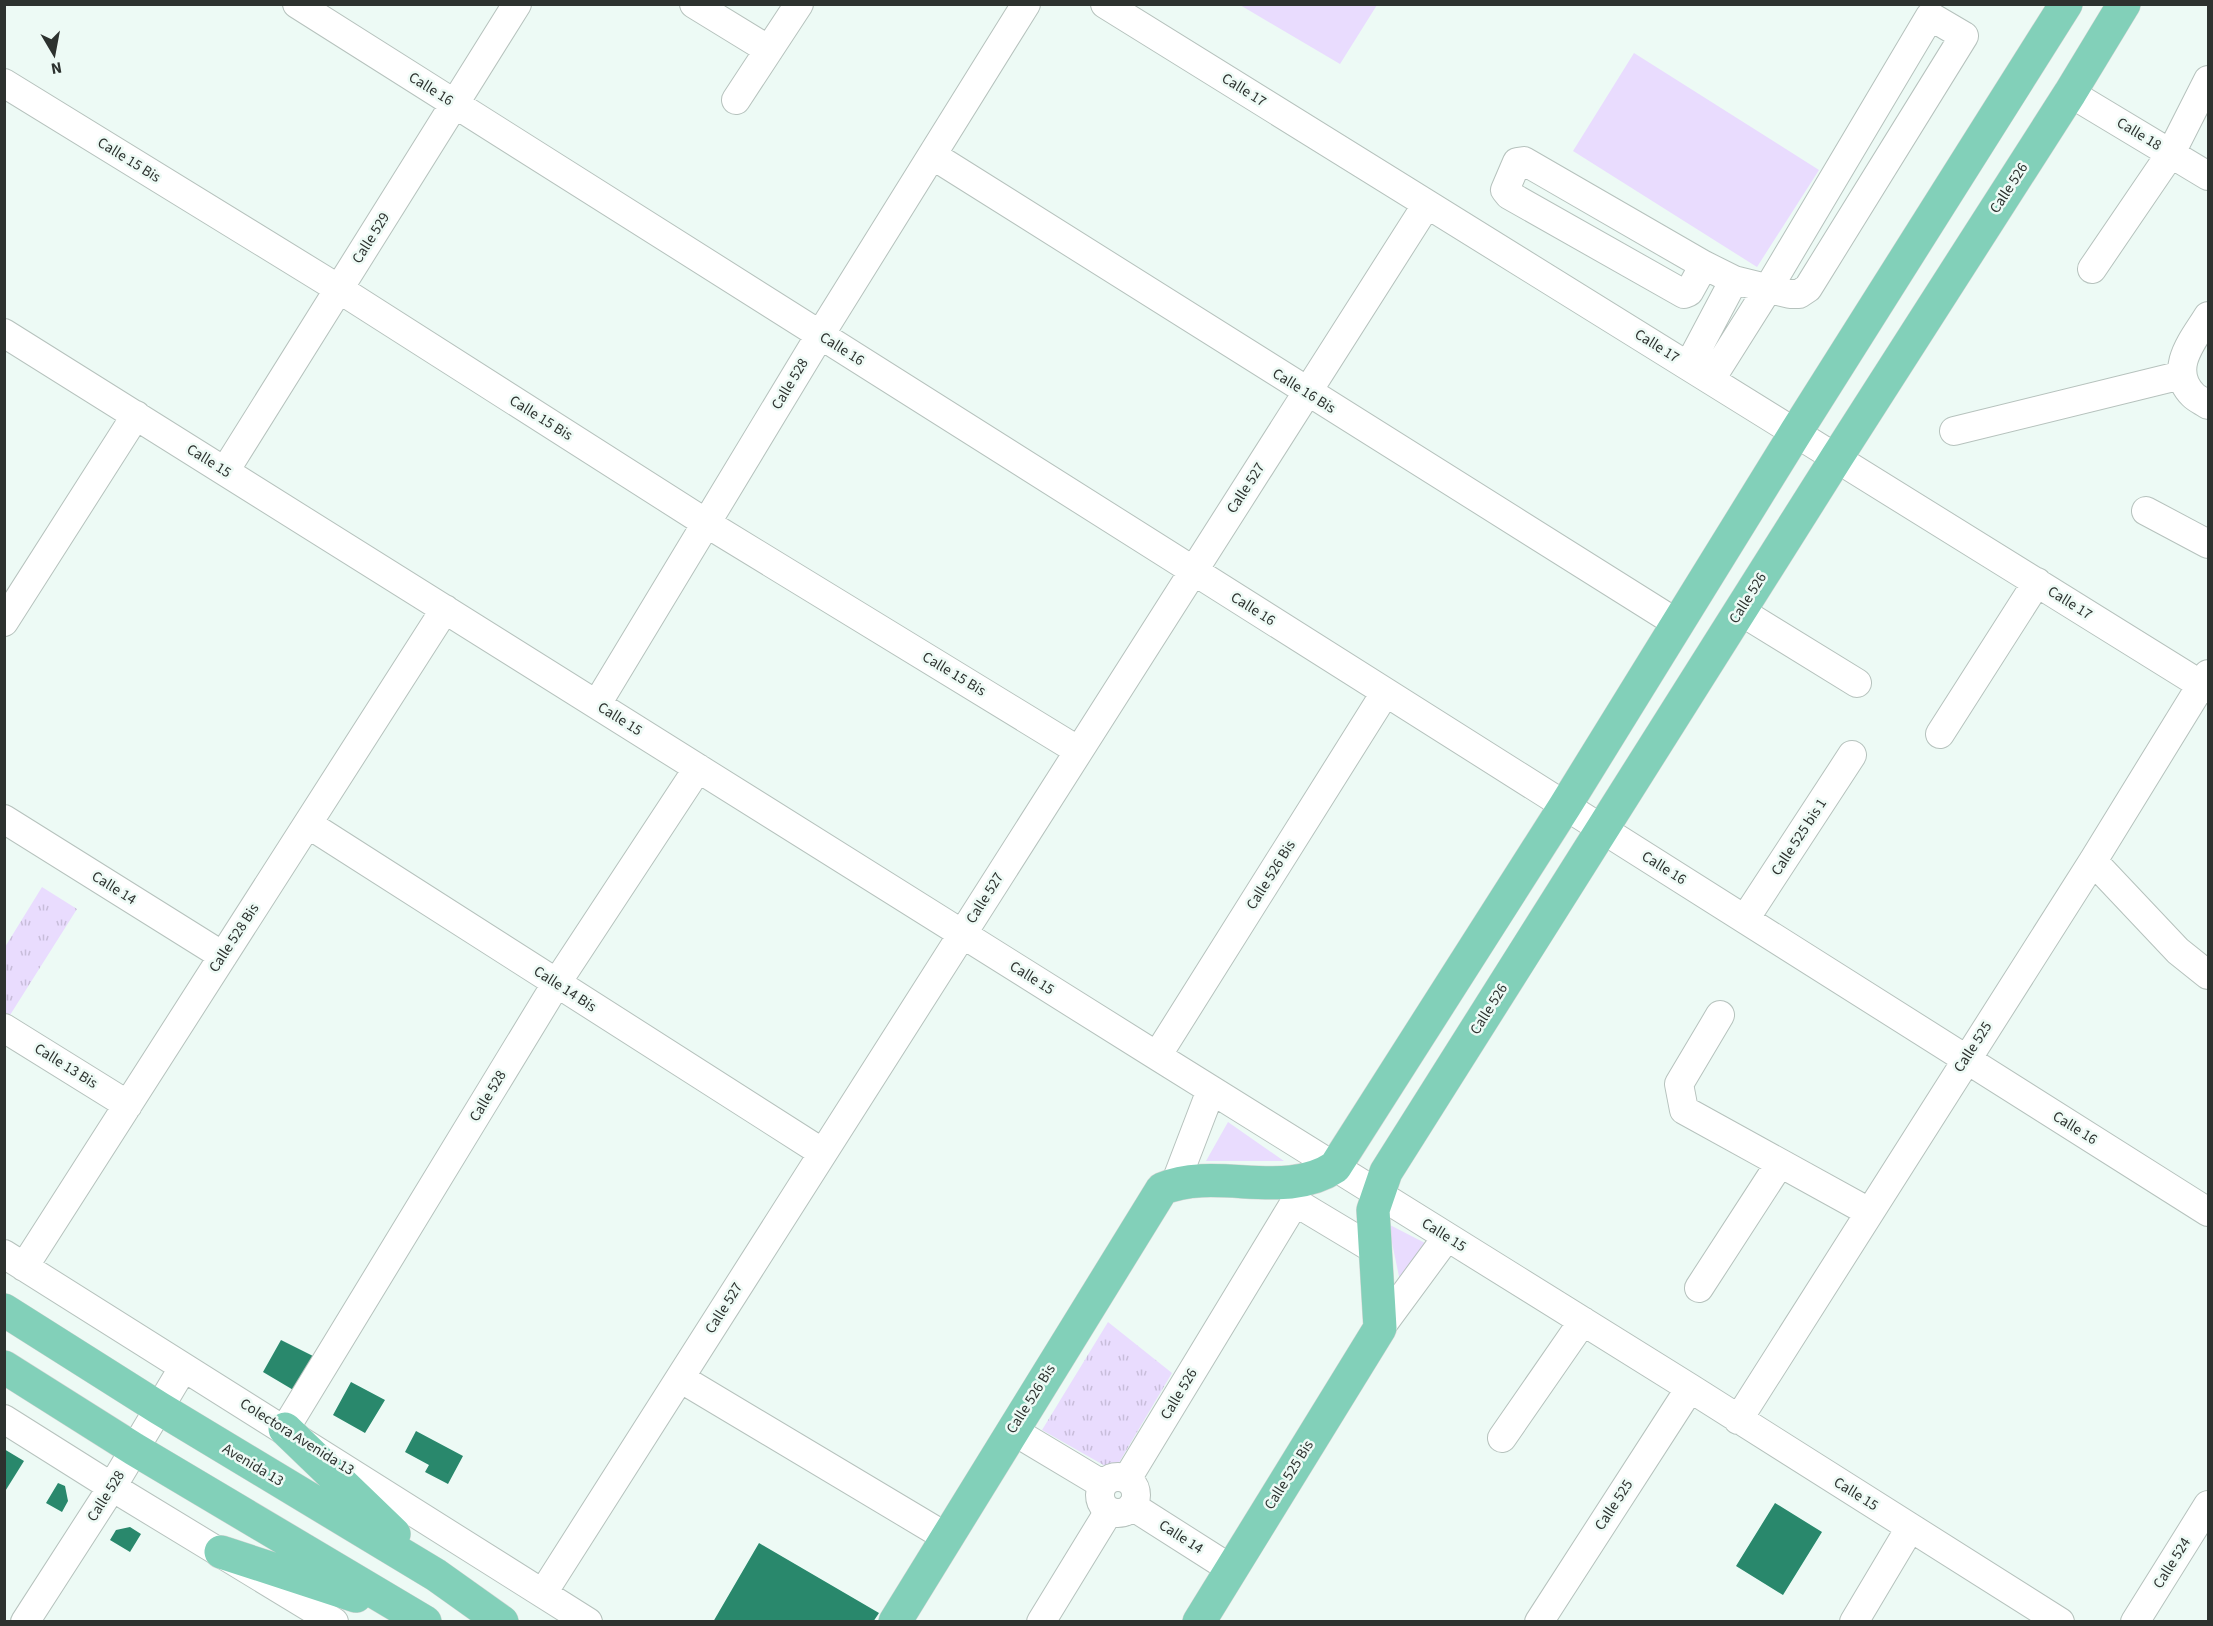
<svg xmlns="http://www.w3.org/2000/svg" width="2213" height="1626" viewBox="0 0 2213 1626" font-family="'Source Sans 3',sans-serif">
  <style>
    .green { fill: #e9dcfe }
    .park { fill: url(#park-tufts) }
    .building { fill: #29886c }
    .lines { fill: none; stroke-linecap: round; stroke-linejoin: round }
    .minor-casing { stroke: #b6c2bd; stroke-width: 30 }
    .major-casing { stroke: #d5d6d5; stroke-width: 34 }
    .minor { stroke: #fff; stroke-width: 28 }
    .major { stroke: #82d0b9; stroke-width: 33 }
    .labels { text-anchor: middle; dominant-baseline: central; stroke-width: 5; stroke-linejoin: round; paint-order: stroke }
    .street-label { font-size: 15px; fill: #2d322f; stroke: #edfaf5 }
  </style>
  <defs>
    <pattern id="park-tufts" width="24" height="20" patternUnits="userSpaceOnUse" patternTransform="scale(1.5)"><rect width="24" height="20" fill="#e9dcfe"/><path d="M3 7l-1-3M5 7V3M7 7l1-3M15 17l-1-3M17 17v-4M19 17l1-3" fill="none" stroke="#c8bdda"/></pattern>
  </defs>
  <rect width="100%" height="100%" fill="#edfaf5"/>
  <path class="green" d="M1240,5L1377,4V5L1340,64Z
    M1634,53L1819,170L1757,267L1573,151Z
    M1228,1122L1284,1161H1206Z
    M1388,1224L1427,1244L1400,1281Z"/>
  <path class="park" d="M42,887L77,909L5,1023V947Z
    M1108,1322L1172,1373L1114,1471L1042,1430Z"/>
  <path class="building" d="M281,1340L315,1357L295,1391L263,1372Z
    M351,1382L385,1400L365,1433L333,1415Z
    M416,1431L463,1456L448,1484L425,1472L429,1465L405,1452Z
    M4,1449L24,1461L4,1493Z
    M58,1483L65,1486L68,1501L62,1512L46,1503Z
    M1775,1503L1822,1532L1783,1595L1736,1566Z
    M130,1527L141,1534L130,1552L110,1540L116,1530Z
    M759,1543L879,1613L873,1622H713Z"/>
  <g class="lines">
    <defs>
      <path id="minor" d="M297,4L2208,1212
        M694,4L769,50
        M1105,4L2208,689
        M4,83L339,289L706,523L1079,751
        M2070,93L2208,176
        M736,100L799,4
        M932,155L1678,624
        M1704,265L1689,292L1684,294L1509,195L1505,190L1517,162L1524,161L1704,265L1734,280
        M2092,269L2171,153L2208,80
        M2208,316C2194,339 2167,369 2193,395C2197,399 2204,402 2208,405
        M4,333L1157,1056L1690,1388L2060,1622
        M1689,365L1734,280L1790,294H1799L1808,288L1964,36L1930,16L1769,287L1711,379
        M1954,431L2182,375
        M225,471L517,4
        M2146,511L2208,544
        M1740,611L1857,683
        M4,622L136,415
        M597,704L820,335L1026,4
        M1940,734L2037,582
        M4,819L223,956
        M308,824L823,1153
        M2093,861L2178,951L2208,975
        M1745,919L1852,755
        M1720,1015L1679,1084L1684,1110L1869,1212
        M4,1028L128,1105
        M1157,1056L1385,693
        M1175,1184L1211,1090
        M1295,1202L1375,1250
        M4,1254L588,1622
        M24,1267L445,609
        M1699,1288L1780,1163
        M1380,1328L1447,1237
        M680,1378L946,1537
        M4,1419L112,1487L334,1622
        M1738,1420L2093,861L2208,674
        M285,1429L556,984L698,768
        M1012,1430L1102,1484
        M1502,1438L1583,1321
        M1100 1495a18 18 0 1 1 36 0a18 18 0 1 1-36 0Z
        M1127,1479L1295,1202L1291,1182
        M1132,1506L1231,1569
        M543,1593L1427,204
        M25,1622L112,1487L183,1368
        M1041,1622L1109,1511
        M1539,1622L1690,1388
        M1854,1622L1910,1528
        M2135,1622L2208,1505"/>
      <path id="major" d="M4,1310L159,1408L436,1575L502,1622
        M4,1367L134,1449L425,1622
        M285,1429L394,1534
        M221,1552L356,1596
        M895,1622L1162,1189C1217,1166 1284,1201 1335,1167L1565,806L1796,432L2066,4
        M1199,1622L1380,1328L1373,1210L1386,1172L1837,457L2070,93L2124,4"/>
    </defs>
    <use href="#minor" class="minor-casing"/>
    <use href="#major" class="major-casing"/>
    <use href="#minor" class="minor"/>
    <use href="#major" class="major"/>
  </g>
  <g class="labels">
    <g class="street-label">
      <text transform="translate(431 89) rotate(32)">Calle 16</text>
      <text transform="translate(1244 90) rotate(32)">Calle 17</text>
      <text transform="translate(2139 134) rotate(31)">Calle 18</text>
      <text transform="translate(129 160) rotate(32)">Calle 15 Bis</text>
      <text transform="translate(2009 188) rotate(-57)">Calle 526</text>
      <text transform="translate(371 238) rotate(-58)">Calle 529</text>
      <text transform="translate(1657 346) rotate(32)">Calle 17</text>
      <text transform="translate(842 349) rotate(32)">Calle 16</text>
      <text transform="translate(790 384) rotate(-59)">Calle 528</text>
      <text transform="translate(1304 391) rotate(32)">Calle 16 Bis</text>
      <text transform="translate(541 418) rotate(32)">Calle 15 Bis</text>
      <text transform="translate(209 461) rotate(32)">Calle 15</text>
      <text transform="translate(1246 488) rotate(-57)">Calle 527</text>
      <text transform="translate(1748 598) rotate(-58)">Calle 526</text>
      <text transform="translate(2070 603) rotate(32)">Calle 17</text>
      <text transform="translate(1253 609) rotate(32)">Calle 16</text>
      <text transform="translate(954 674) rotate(31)">Calle 15 Bis</text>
      <text transform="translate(620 719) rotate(32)">Calle 15</text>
      <text transform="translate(1799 837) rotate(-57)">Calle 525 bis 1</text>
      <text transform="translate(1664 868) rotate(32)">Calle 16</text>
      <text transform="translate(1271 875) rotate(-58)">Calle 526 Bis</text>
      <text transform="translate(114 888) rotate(32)">Calle 14</text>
      <text transform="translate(985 898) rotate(-58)">Calle 527</text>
      <text transform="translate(234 938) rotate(-57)">Calle 528 Bis</text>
      <text transform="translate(1032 978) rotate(32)">Calle 15</text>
      <text transform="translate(565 989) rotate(33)">Calle 14 Bis</text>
      <text transform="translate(1489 1009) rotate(-58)">Calle 526</text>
      <text transform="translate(1973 1047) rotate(-57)">Calle 525</text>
      <text transform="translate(66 1066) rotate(32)">Calle 13 Bis</text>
      <text transform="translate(488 1096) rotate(-59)">Calle 528</text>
      <text transform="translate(2075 1128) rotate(32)">Calle 16</text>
      <text transform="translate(1444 1235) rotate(32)">Calle 15</text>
      <text transform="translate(724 1308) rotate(-58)">Calle 527</text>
      <text transform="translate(1179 1394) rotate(-59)">Calle 526</text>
      <text transform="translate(1031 1399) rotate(-58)">Calle 526 Bis</text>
      <text transform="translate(297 1437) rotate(32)">Colectora Avenida 13</text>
      <text transform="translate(253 1465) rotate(31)">Avenida 13</text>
      <text transform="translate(1289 1475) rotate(-58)">Calle 525 Bis</text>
      <text transform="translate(1856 1494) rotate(32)">Calle 15</text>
      <text transform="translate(106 1496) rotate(-58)">Calle 528</text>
      <text transform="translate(1614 1505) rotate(-57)">Calle 525</text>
      <text transform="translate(1181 1537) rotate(33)">Calle 14</text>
      <text transform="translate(2172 1563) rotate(-58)">Calle 524</text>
    </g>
  </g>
  <rect width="2213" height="1626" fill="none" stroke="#2d322f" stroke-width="12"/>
  <g transform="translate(54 54) rotate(170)" stroke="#edfaf5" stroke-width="4.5" paint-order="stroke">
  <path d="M0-4.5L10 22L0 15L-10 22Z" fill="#2d322f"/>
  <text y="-9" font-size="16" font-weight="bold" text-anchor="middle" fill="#2d322f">N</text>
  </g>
</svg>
